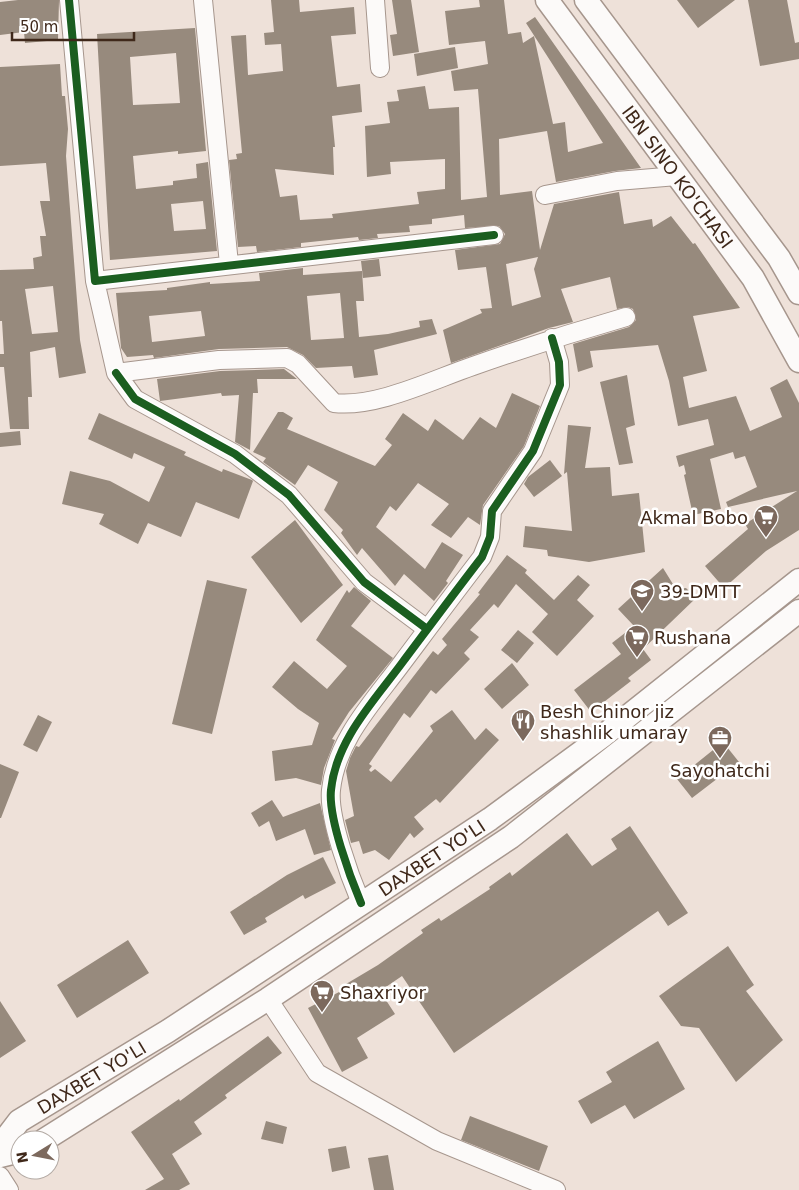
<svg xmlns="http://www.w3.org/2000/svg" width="799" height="1190" viewBox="0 0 799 1190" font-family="'DejaVu Sans',sans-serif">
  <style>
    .building { fill: #978a7d; fill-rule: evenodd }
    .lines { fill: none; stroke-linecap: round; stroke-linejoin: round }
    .minor-casing { stroke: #a6968d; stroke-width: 20 }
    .major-casing { stroke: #a6968d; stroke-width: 25 }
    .minor { stroke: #fcfaf9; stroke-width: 18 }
    .major { stroke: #fcfaf9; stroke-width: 22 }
    .cycleway-casing { stroke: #fff; stroke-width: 11 }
    .cycleway { stroke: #1b5e20; stroke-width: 8 }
    .labels { text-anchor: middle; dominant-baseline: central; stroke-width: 5; stroke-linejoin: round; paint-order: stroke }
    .street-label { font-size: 18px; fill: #3f281a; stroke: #fff }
    .poi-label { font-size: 18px; fill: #3f281a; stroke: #fff; text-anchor: start }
  </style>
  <rect width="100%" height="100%" fill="#eee1d9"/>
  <path class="building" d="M18,0H59L58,40L25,43L24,32L0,35V2Z
    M271,0H299L300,12L354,7L356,34L331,36L337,87L360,84L362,112L332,116L335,147H333L334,175L275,169L280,197L297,195L300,220L333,218L332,214L419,204L417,192L445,189V159L390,162L391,174L367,177L365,126L390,123L387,102L399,101L397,90L425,86L429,109L459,107L461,200L487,197L478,89L454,91L451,71L488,64L485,41L449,45L445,11L480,7L479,0H504L508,34L521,32L523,43L534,36L553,124L565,122L568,152L603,143L526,23L535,17L641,168L615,171L556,182L547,131L499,139L500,195L532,191L540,250L554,204L619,192L624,224L652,219L653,227L671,216L693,244L695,243L740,308L693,316L707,371L683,377L689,408L736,396L750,431L782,417L770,388L787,379L799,403V530L766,551L724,588L705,566L748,529L745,524L797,491L728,507L726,502L757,487L745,456L735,459L733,452L710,459L721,509L693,515L684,475L686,474L684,465L679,467L676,456L714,445L708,419L678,426L669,381L658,345L590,351L593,367L578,372L573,344L629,327L636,320L633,309L628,307L617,309L610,277L561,289L573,322L549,328L451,363L443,330L482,313L480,309L492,308L486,267L458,270L455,250L500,244L505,234L499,226L465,228L464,215L432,219V224L409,226L410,232L377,234L378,238L359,240L358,237L301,243V247L257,252L256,246L238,247L229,160L237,159L236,154L242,153L231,36L246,35L248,75L283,71L281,44L265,45L264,33L274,32ZM538,257L534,269L541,297L512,306L506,264Z
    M392,0H411L419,52L393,56L390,35L397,34Z
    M677,0H735L698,28Z
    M748,0H787L795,43L799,42V59L760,66Z
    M195,28L206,151L178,154V151L133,156L136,189L173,185V181L197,178L196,164L208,162L217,251L110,260L97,34ZM176,53L180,103L133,105L130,57ZM203,201L206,229L174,231L171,204Z
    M455,47L458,68L417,76L414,54Z
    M60,64L62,96H65L68,129L66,156L80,340L86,373L59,378L55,347L30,352L32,397H28L29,429H10L4,367H0V354H4L2,321H0V270L34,269L33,258L42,256L40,236H46L40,201H50L46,163L0,166V67ZM53,286L58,332L32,334L25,289Z
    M379,259L381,276L363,278L361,261Z
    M303,268V275L362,271L364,301H356L359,337L388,334L420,327L419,321L432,319L437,334L374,350L378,375L354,378L352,366L316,368L303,355L287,347L219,349L154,358L153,355L127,357L121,348L116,293L167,290V288L210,282V284L260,281L259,273ZM340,293L344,338L311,340L307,296ZM201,311L205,336L152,342L149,316Z
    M284,369L297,379H257L258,393H253L250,450L235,442L239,395L222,396L221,393L160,401L157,379L220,371Z
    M627,375L635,425L626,428L633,463L619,465L600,382Z
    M512,393L540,406L524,446L483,505L480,525L468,517L451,538L431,525L449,504L418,483L396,511L390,506L376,527L425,569L442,542L463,555L446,581L448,583L434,601L404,574L395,586L362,548L357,555L341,533L343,530L324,510L338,482L308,465L295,485L263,462L266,458L253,452L278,412H283L293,418L287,429L375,466L392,445L385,439L403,413L428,431L435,419L463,440L480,417L496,428Z
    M99,413L186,452L184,455L222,472L223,469L252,480L253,481L239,519L196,502L181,537L148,523L138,544L99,524L104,514L62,504L70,471L110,481L149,502L165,467L134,453L132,459L88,439Z
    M568,425L591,427L585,468L610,467L612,496L639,493L645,552L589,562L548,556L547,550L523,547L525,526L572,531L567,472L564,474Z
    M20,431L21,445L0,447V433Z
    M550,460L562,476L534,497L524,484L528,477Z
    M295,520L343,585L301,623L251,557Z
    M507,555L527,570L525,573L554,600L578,575L590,585L577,600L594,616L557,656L532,632L548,614L516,584L498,608L494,604L470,630L479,637L464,653L470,659L436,694L431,690L410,718L404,713L369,764L372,766L369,770L371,772L375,769L391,782L433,731L430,726L452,710L475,740L486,728L499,740L440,803L436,799L414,817L424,829L414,838L410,833L389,860L375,850L363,854L359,841L351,843L345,820L354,816L346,771L350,758L356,746L359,747L433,651L438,655L447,645L442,639L480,594L478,593Z
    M663,568L676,589L686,588L696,598L643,649L651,660L628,678L631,681L591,712L574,690L621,654L612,643L634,626L618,609Z
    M207,580L247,589L212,734L172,724Z
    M354,587L371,601L351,626L393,658L349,712L332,739L335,740L324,768L321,785L296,778L275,781L272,751L312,745L319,723L298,709L272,687L294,661L327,689L347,666L316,640L347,590L349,593Z
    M518,630L534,643L517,663L501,650Z
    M512,663L529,685L502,709L484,689Z
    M38,715L52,722L37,752L23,745Z
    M723,742L739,762L692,798L677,779Z
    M0,764L19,772L1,818H0Z
    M272,800L283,817L320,803L331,850L314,855L305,829L276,841L269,821L259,827L251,813Z
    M630,826L688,913L668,926L658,911L454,1053L402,976L380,991L395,1014L357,1038L368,1058L342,1072L308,1008L343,990L341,987L378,965L423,933L421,930L439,918L441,921L490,889L489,887L510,872L512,876L567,833L592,866L617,849L611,839Z
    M323,857L336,883L305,899L303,895L265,918L267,922L244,935L230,912L287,875Z
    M128,940L149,973L77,1018L57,985Z
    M728,946L754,985L746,991L783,1040L736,1082L699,1028L681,1026L659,996Z
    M0,1001L26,1041L0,1058Z
    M268,1036L282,1053L225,1095L227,1098L194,1122L202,1134L172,1154L190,1184L179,1190H145L164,1179L131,1132L179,1099L180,1101Z
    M658,1041L685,1089L634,1119L625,1105L591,1124L578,1101L612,1082L606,1072Z
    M470,1116L548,1146L539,1171L461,1140Z
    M266,1121L287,1127L283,1144L261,1139Z
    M346,1146L350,1168L332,1172L328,1149Z
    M388,1155L394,1190H374L368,1158Z"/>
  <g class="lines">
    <defs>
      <path id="minor" d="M69,0L95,281L494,235
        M203,0L229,264
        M375,0L380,68
        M545,195L617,181L677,176
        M95,281L116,373L219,360L287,358L298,364L334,403C376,408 432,380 473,366C524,348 574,332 626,317
        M116,373L135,399L235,454L289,495L364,582L427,629
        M361,903C350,877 328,817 331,790C336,740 374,701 402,663C429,627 455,592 482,557L490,537L492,511L533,451L560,385L559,362L552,338
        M268,999L317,1073L437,1141L556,1190
        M0,1176L9,1190"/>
      <g id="major">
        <path id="s1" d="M547,0L753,278L799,361"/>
        <path d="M586,0L779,258L799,293"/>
        <path d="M44,1140L268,999L511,837L799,611"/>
        <path id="s2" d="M0,1146L19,1121L168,1031L490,819L603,736L799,580"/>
        <path d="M0,1156L20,1151"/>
      </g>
    </defs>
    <use href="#minor" class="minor-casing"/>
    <use href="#major" class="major-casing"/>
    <use href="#minor" class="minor"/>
    <use href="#major" class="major"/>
    <defs>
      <path id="cycleway" d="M69,0L95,281L494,235
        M116,373L135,399L235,454L289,495L364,582L427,629
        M361,903C350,877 328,817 331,790C336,740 374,701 402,663C429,627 455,592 482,557L490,537L492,511L533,451L560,385L559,362L552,338"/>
    </defs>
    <use href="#cycleway" class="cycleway-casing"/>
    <use href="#cycleway" class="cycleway"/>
  </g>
  <defs>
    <symbol id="supermarket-pin" viewBox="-11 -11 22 30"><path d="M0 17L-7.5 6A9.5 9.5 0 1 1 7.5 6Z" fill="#7c695d" stroke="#fff"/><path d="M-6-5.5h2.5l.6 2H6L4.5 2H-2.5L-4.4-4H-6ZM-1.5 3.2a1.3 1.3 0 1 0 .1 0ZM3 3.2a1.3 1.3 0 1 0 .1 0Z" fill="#fff"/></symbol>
    <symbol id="school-pin" viewBox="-11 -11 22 30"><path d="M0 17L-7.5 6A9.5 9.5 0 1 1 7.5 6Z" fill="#7c695d" stroke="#fff"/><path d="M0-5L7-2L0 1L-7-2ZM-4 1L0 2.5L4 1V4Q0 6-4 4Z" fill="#fff"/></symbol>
    <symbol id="restaurant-pin" viewBox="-11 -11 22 30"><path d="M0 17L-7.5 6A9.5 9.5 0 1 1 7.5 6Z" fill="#7c695d" stroke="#fff"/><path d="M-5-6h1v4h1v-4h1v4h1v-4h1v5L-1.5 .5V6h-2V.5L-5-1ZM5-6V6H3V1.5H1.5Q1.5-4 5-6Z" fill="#fff"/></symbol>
    <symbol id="office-pin" viewBox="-11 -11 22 30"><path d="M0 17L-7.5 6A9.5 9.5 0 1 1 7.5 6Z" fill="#7c695d" stroke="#fff"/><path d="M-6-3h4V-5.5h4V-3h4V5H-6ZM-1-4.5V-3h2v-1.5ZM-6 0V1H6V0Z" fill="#fff"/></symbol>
  </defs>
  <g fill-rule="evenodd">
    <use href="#supermarket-pin" x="752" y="503" width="28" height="38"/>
    <use href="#school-pin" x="628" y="577" width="28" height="38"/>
    <use href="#supermarket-pin" x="623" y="623" width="28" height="38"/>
    <use href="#restaurant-pin" x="509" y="707" width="28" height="38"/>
    <use href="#office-pin" x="706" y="724" width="28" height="38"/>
    <use href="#supermarket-pin" x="308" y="978" width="28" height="38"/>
  </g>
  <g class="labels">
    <g class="street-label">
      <text stroke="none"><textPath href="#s1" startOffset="220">IBN SINO KO'CHASI</textPath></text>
      <text stroke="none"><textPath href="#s2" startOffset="521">DAXBET YO'LI</textPath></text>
      <text stroke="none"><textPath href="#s2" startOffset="116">DAXBET YO'LI</textPath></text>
    </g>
    <g class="poi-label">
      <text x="748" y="517" text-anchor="end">Akmal Bobo</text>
      <text x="660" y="591">39-DMTT</text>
      <text x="654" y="637">Rushana</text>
      <text x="540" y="711">Besh Chinor jiz<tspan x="540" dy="21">shashlik umaray</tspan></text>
      <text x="720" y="770" text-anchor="middle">Sayohatchi</text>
      <text x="340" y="992">Shaxriyor</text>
    </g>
  </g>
  <g transform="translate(35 1155) rotate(260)"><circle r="24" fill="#ffffff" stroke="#b2a9a3"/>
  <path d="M0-4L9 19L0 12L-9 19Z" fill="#7c695d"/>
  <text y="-8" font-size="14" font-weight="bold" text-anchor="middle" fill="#3f281a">N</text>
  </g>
  <path d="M12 32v8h122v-8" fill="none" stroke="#3f281a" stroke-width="2.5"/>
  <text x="20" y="32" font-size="15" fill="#3f281a" stroke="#ffffff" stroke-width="4" paint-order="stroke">50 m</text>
</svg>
